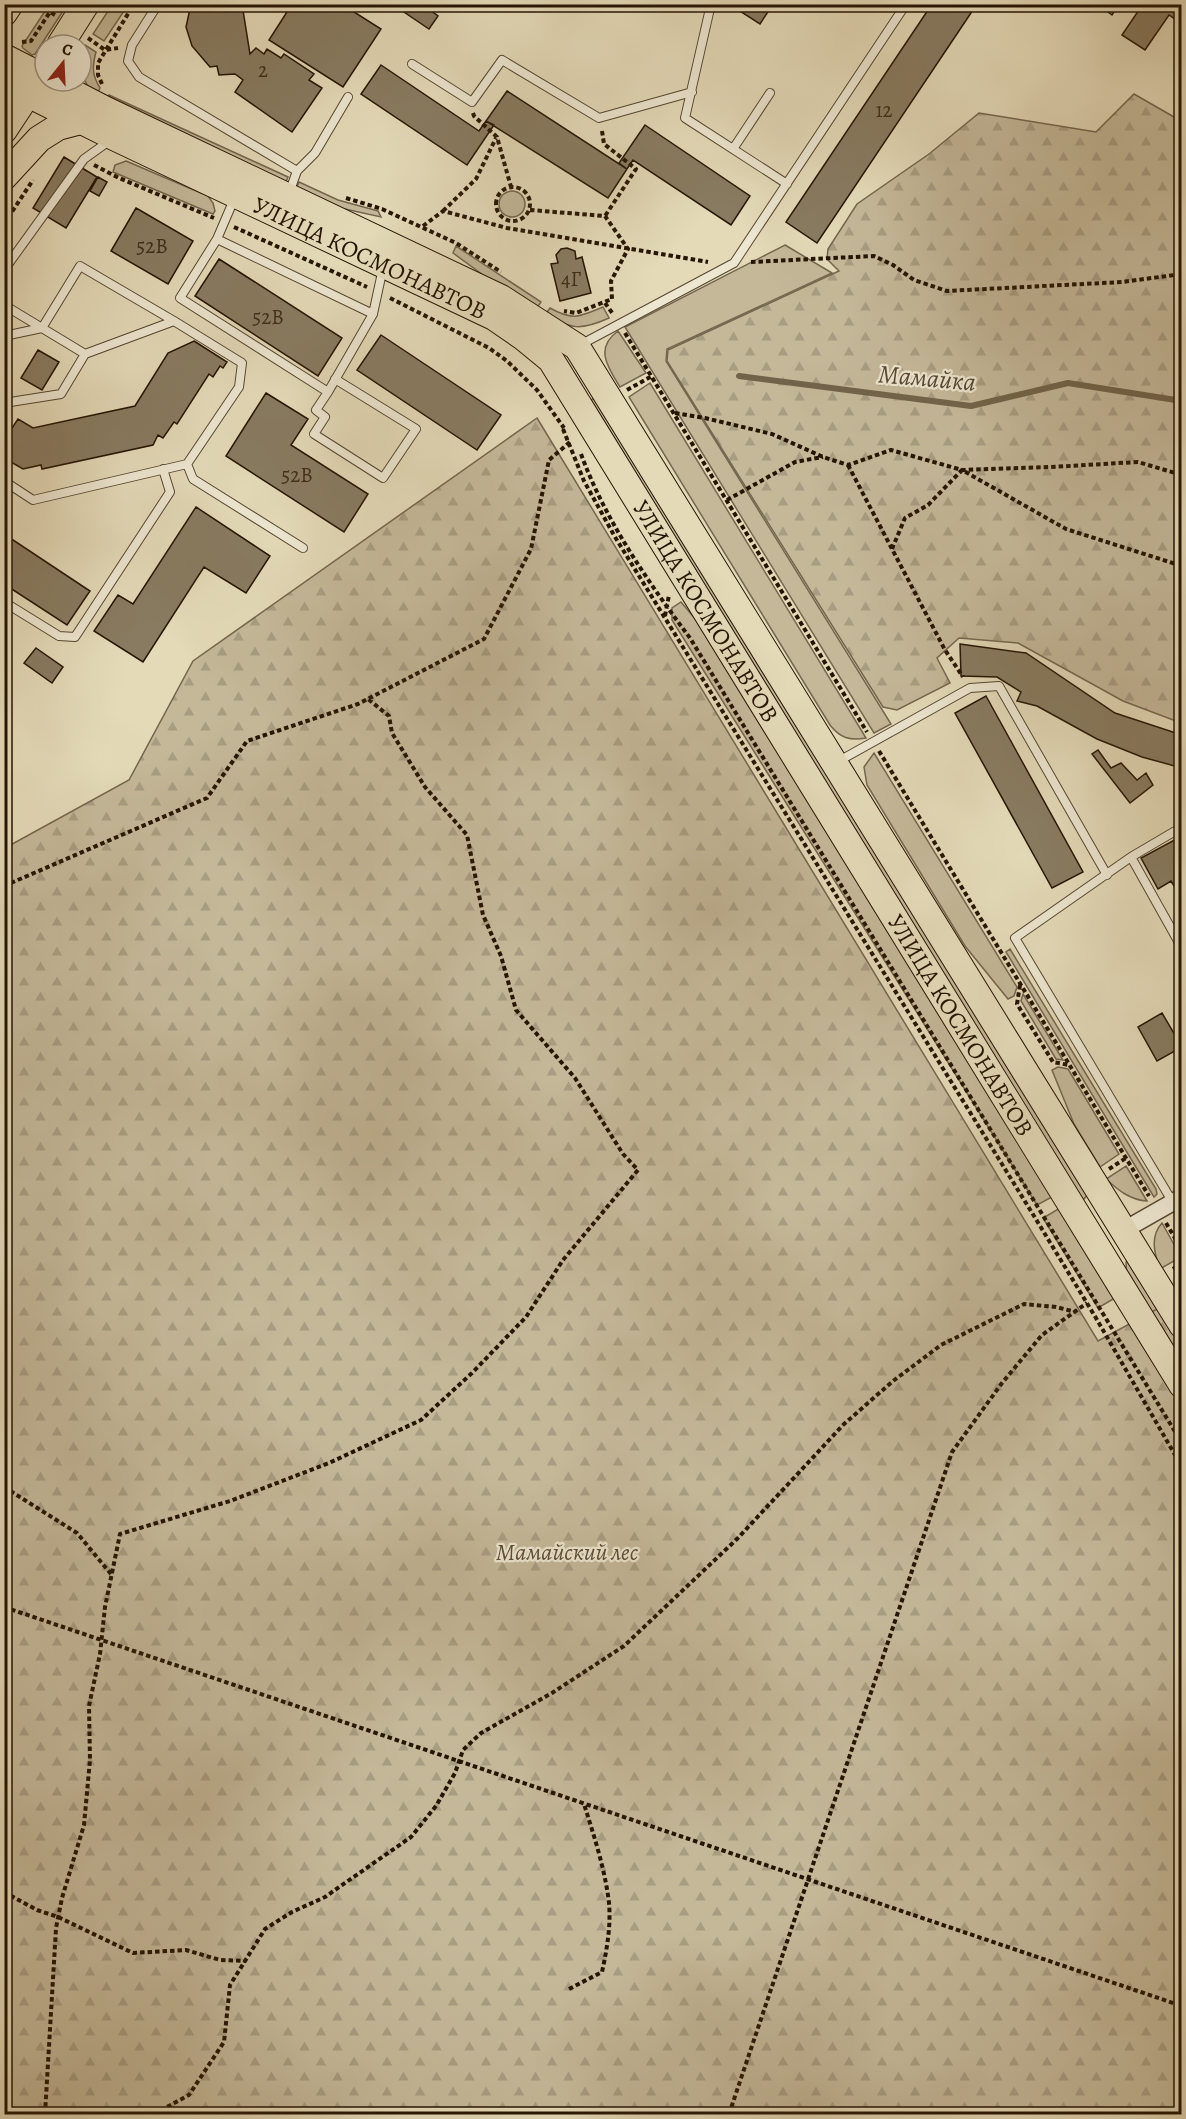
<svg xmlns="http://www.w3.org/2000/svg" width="1186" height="2119" viewBox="0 0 1186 2119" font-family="Alegreya,serif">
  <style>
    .grass { fill: #c4b899; stroke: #74664e; stroke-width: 1.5 }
    .forest { fill: url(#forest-firs); stroke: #74664e; stroke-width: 1.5 }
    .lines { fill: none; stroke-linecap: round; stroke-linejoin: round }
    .stream { stroke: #71634a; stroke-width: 6 }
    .building { fill: #887b61; stroke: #251403; stroke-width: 1.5 }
    .service-casing { stroke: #554630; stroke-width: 10 }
    .minor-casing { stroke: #554630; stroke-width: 19 }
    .primary-casing { stroke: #251403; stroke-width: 28 }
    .path { stroke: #251403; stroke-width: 4; stroke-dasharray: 4.5 3; stroke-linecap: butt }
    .service { stroke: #ede7d1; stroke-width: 8 }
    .minor { stroke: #ede7d1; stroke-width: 16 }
    .primary { stroke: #e4dab8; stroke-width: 26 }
    .labels { text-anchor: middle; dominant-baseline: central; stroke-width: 4.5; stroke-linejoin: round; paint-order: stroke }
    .number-label { font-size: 21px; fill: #3e2e1a }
    .street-label { font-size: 24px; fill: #251403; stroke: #ede7d1 }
    .park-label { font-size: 24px; font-style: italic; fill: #5d4d38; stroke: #ede7d1 }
    .water-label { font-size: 26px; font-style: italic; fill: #574833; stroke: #ede7d1 }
  </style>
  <defs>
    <pattern id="forest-firs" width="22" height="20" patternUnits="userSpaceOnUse" patternTransform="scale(1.5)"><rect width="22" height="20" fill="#c4b899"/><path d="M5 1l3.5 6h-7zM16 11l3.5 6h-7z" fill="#a89d82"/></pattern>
  </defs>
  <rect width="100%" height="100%" fill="#e4dab8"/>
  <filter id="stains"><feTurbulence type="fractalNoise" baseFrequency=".00333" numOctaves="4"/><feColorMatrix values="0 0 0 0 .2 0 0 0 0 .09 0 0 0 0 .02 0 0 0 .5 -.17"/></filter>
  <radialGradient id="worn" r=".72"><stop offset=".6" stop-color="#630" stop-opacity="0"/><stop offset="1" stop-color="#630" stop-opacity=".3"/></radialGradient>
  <path class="grass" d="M49,5H67L35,54L32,55L23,48L22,46Z
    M112,5H128L104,41L93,34Z
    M85,45L96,52C92,67 92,75 100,88L96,96C82,82 76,64 85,45Z
    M109,95L288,177L285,184L106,103Z
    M126,161L208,196L213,203L215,211L213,214L113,172L115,165Z
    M299,182L338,200L378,211L381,217L336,207L296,189Z
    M499 204a13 13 0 1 1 26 0a13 13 0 1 1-26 0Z
    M785,245L832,273L667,349L666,361L891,724L874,733L625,327Z
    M456,246L541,302L536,309L490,280L453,253Z
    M603,307L609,318C580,331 572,329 545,315L550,308C573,321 579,317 603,307Z
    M618,331L646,373L620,387C608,368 594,348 618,331Z
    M650,383L866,738C850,741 840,738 830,725L629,397Z
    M601,394L1089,1193L1084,1199H1079L591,400Z
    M681,602L713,640L1052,1197L1037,1205L672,620V608Z
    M874,753L1017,987L1014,996L1008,999L965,946L867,785L864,767Z
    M1010,949L1156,1189L1157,1194L1154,1197L1006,952Z
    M1023,994L1063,1060L1056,1059L1021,1001Z
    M1058,1067L1068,1069L1119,1154L1100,1167L1074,1124L1052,1070Z
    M1126,1166L1147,1201C1130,1200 1118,1190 1106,1179Z
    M1060,1208L1115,1298L1098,1308L1043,1218Z
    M1162,1223L1181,1257L1160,1269C1154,1253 1150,1236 1162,1223Z
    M1129,1259L1181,1345V1367L1127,1279L1126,1262Z"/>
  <path class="forest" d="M1134,94L1181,121V723L1123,701L1018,643L959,638L937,658L950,683L897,710L883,707L667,361L668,350L839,271L827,259L828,249L857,204L929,154L979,113L1096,132Z
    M537,418L1098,1341L1181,1296V2114H5V848L129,780L193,661Z"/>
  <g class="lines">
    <path class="stream" d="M739,376L971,406L1068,383L1182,401"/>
  </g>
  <path class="building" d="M191,4H242L250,54L256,48L264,54L267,49L281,58L284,54L314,74L309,80L322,88L292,132L235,92L243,80L235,74L219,75L217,66L210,67L192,46L186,27Z
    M292,4H359L354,12L381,29L343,87L269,40Z
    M409,4H422L438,16L429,29L404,12Z
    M733,4H773L760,24L732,6Z
    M932,4H977L817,243L786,222Z
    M1097,4H1119L1112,15Z
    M1137,4H1182V24L1169,15L1145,50L1122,35L1141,7Z
    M381,65L479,131L486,121L494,125L467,165L361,94Z
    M507,91L627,169L608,198L486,121Z
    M645,125L750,196L731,225L633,160L627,169L619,163Z
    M64,157L97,177L66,228L33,208Z
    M98,177L107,182L99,196L90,191Z
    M136,208L193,241L168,284L111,251Z
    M567,248L575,251L576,259L582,257L591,293L560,301L551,264L558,263L556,255L561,249Z
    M219,259L342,338L318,376L195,296Z
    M381,335L501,415L477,450L357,370Z
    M194,341L227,362L223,368L220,366L213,377L209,374L177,424L174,422L163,438L158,435L153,445L42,469L41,465L23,469L4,458V440L18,419L33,428L135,406L168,353Z
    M38,350L59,362L42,390L21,378Z
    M266,393L308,419L291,445L368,494L344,532L226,456Z
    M196,507L270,556L246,593L204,567L143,662L94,631L118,595L133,604Z
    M7,536L90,591L67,625L4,584V540Z
    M960,644L1026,653L1115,713L1182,735V768L1142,757L1097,739L1037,706L1017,701L1021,692L997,677L961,676Z
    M36,648L63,667L52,683L24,663Z
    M986,696L1083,872L1052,888L955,713Z
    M1098,750L1111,768L1121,763L1137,780L1146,773L1153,785L1130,803L1092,754Z
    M1182,836V899L1171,881L1158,889L1141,858Z
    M1162,1013L1182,1047L1157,1061L1138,1027Z"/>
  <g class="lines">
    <defs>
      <path id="service" d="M158,4L132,45L128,61L139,77L297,171
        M711,4L685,118L787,184
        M412,64L472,102L502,60L599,118L692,92
        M733,149L770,93
        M289,193L297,171L315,153L348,97
        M235,197L217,239L373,314
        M217,239L180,298L328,392L316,410L325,417L314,434L383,478L416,429L335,379
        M4,270L84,159L112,139
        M4,305L42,328L80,266L174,321
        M4,336L42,328L85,354L61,394L4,403
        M578,346L734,263L906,4
        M85,354L174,321L242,363L239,387L187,464L193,479L303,548
        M328,392L373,314L383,268
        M4,481L33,500L187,464
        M4,602L59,636L75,637L170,492L163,469
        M837,762L970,688L999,686L1107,875
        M1131,857L1182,827
        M1172,1201L1015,938L1131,857L1182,948"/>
      <path id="minor" d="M1124,1230L1182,1197"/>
      <g id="primary">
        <path d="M4,13L10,4"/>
        <path d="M60,45L86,4"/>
        <path d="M4,57L45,78"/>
        <path d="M50,81L106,110L501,298L577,347L1182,1325"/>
        <path id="s1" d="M4,82L114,137L494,317L523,337L551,360L1182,1385"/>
        <path d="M4,130L37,80"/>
        <path d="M4,177L39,139L58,127L81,121"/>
      </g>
    </defs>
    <use href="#service" class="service-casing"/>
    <use href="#minor" class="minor-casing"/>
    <use href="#primary" class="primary-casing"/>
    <path class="path" d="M88,38L105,50L118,48
      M22,42L31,41L50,12L55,15
      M102,84L98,75V63L134,4
      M473,113L474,116L497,137L511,187
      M602,131L604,144L636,169L605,216
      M94,165L119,178L214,218
      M496 204a17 17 0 1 1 34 0a17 17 0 1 1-34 0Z
      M346,198L382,209L456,243L501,272
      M530,210L605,216L628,249L611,281L612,299L576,313L564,311
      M443,211L476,179L496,138
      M4,224L33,180
      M423,226L443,211L507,228L708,262
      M234,227L367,287
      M751,262L874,256L893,265L914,280L947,291L1122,282L1182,274
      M390,298L489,348L507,361L537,390L564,428
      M605,303L613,314
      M625,333L867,732
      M627,390L652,376
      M675,413L705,418L772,434L823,457L848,465L891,450L962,470L1051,467L1138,462L1182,475
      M563,429L584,481L615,537L1034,1216L1096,1318L1182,1467
      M581,454C605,520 648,582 690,638L1182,1443
      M848,465L945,650L963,677
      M727,500L795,462L823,457
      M892,549L905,518L928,505L962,470L1066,529L1182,566
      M665,616L669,595
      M879,751L1149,1196
      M4,886L207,798L247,741L358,704L484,639L531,549L549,460L570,442
      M1020,985L1017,1004L1053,1062L1069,1065
      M1109,1169L1126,1158
      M1166,1223L1182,1250
      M1173,1269L1182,1263
      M4,1487L77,1533L111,1574
      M4,1607L1182,2006
      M4,1892L37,1910L58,1917L133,1953L186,1950L220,1960L246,1961
      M569,1989L602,1972C607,1949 611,1926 609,1903C605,1869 594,1836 584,1804
      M45,2114L56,1928L62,1898L84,1825L90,1760L89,1706L100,1654L105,1607L120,1534L230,1501L329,1463L421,1420L472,1373L526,1317L563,1260L638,1170L623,1154L575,1078L516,1010L501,956L483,915L467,835L425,787L392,733L389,716L368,699
      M154,2114L189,2095L224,2042L230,1985L265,1929L292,1912L325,1897L411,1837L436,1806L455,1773L463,1750L481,1733L552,1693L624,1646L738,1538L843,1425L893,1381L941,1345L1024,1304L1056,1307L1076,1312
      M729,2114L952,1452L1002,1383L1042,1335L1087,1303"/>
    <use href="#service" class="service"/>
    <use href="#minor" class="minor"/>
    <use href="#primary" class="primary"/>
  </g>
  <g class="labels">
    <g class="number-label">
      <text x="263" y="70">2</text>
      <text x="884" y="110">12</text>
      <text x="152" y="246">52В</text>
      <text x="571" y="279">4Г</text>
      <text x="268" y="317">52В</text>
      <text x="297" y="475">52В</text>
    </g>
    <g class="street-label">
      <text stroke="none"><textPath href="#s1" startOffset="406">УЛИЦА КОСМОНАВТОВ</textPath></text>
      <text stroke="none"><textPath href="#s1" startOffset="910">УЛИЦА КОСМОНАВТОВ</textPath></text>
      <text stroke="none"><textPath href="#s1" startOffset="1396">УЛИЦА КОСМОНАВТОВ</textPath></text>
    </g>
    <g class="park-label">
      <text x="567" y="1552">Мамайский лес</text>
    </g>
    <g class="water-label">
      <text transform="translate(927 378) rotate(5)">Мамайка</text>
    </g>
  </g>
  <rect width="1186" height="2119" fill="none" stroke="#e4dab8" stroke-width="24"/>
  <rect x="6" y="6" width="1174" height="2107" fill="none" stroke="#251403" stroke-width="3"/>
  <rect x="12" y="12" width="1162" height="2095" fill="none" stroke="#251403" stroke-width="1.5"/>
  <g transform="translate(63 63) rotate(18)"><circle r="28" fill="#ede7d1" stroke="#9d937f" stroke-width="1.5"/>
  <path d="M0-4.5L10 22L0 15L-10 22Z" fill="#8f2418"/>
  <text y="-9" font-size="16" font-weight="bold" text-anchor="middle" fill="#251403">С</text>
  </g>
  <rect width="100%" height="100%" filter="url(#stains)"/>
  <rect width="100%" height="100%" fill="url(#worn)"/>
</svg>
